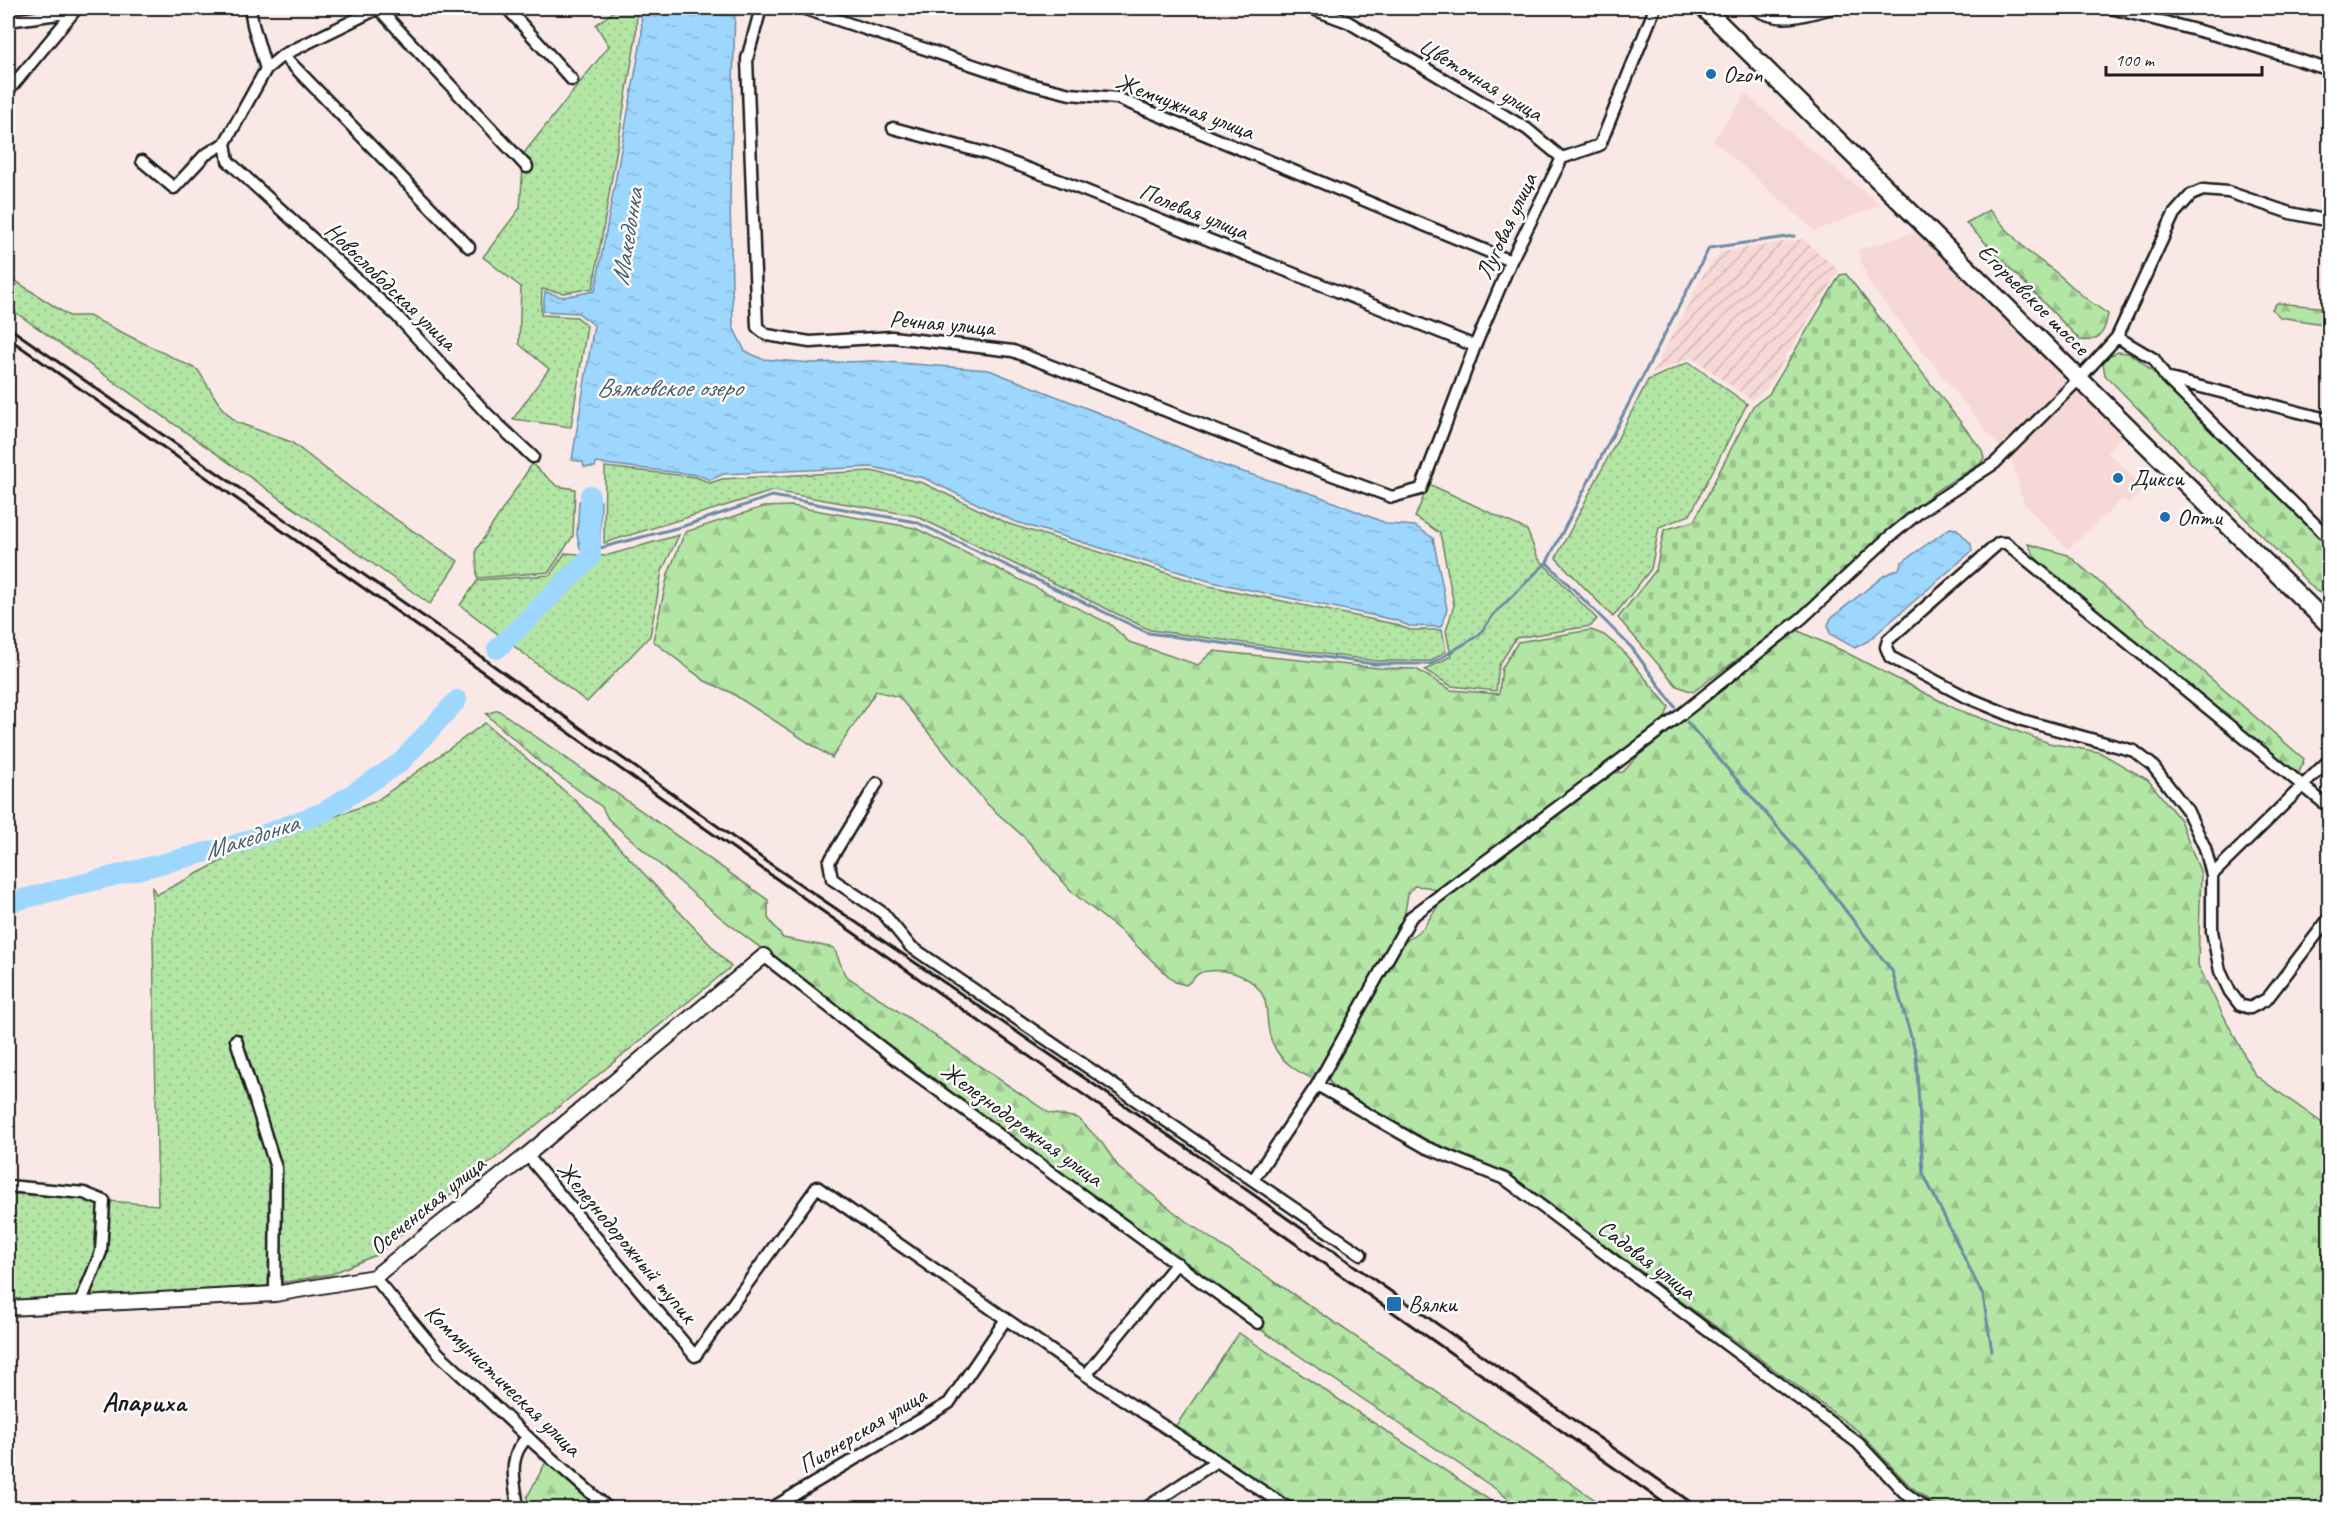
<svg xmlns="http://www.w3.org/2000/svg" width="2337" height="1516" viewBox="0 0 2337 1516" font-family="Caveat,sans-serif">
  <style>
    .built { fill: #f6d8d6 }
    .industrial { fill: url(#industrial-furrows) }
    .grass { fill: url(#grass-dots); stroke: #688060; stroke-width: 1.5 }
    .forest { fill: url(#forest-firs); stroke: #688060; stroke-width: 1.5 }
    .cemetery { fill: url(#cemetery-stones); stroke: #688060; stroke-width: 1.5 }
    .water { fill: url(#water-ripples); stroke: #6a8ca4; stroke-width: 1.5 }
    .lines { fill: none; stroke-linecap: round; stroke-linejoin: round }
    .stream { stroke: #6a8ca4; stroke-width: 3 }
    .river { stroke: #9ed7fe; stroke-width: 20 }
    .street-casing { stroke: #1c1c1c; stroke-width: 15 }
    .secondary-casing { stroke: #1c1c1c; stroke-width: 18 }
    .primary-casing { stroke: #1c1c1c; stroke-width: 21 }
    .street { stroke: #fff; stroke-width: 10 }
    .secondary { stroke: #fff; stroke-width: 14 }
    .primary { stroke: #fff; stroke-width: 16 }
    .rail { stroke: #1c1c1c; stroke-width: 3 }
    .poi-dot { fill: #1f6fb2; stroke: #fff; stroke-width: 2 }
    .labels { text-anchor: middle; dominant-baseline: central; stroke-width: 5; stroke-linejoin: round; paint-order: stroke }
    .poi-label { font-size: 24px; fill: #1c1c1c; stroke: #fff; text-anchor: start }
    .street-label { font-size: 24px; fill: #1c1c1c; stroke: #fff }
    .water-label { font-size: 26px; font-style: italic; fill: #4a5d6b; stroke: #fff }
    .quarter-label { font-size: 27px; font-weight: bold; fill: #1c1c1c; stroke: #fff }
  </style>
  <defs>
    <pattern id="industrial-furrows" width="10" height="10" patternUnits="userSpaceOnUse" patternTransform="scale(1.5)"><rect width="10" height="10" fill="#f6d8d6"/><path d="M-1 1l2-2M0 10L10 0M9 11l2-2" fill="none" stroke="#d2b9b7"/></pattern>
    <pattern id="grass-dots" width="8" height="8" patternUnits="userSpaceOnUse" patternTransform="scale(1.5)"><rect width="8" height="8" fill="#b3e5a5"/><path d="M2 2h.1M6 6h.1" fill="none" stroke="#99c48d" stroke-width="1.8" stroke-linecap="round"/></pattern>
    <pattern id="forest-firs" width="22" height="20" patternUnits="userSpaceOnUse" patternTransform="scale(1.5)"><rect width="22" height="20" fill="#b3e5a5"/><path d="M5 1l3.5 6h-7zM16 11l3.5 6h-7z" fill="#99c48d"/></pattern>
    <pattern id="cemetery-stones" width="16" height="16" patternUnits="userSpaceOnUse" patternTransform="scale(1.5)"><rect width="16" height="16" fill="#b3e5a5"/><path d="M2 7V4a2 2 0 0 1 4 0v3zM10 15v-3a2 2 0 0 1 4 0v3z" fill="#99c48d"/></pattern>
    <pattern id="water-ripples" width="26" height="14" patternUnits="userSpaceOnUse" patternTransform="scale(1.5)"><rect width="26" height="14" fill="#9ed7fe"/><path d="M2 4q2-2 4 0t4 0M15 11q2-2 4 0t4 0" fill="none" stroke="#88b8d9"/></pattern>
  </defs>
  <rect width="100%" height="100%" fill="#fae8e7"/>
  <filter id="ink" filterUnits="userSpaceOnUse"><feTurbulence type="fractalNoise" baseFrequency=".0167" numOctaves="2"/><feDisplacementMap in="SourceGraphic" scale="12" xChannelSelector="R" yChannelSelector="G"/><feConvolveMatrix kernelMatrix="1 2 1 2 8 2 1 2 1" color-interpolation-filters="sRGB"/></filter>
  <g filter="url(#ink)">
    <path class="built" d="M1746,94L1794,136L1881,205L1815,231L1713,140Z
      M1921,230L2124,435L2107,452L2144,488L2129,504L2123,499L2068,549L2024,504L2011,458L1995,442L1868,282L1858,250Z"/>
    <path class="industrial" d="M1803,239L1839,271L1764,392L1751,400L1692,357L1652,374L1706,270L1721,252Z"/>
    <path class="grass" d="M618,8H637L636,37L593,288L564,293L542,289L541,315L577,317L587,326L571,427L513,419L549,369L519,344L521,287L483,257L520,208L524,153L609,46L596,25Z
      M8,276L69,316H89L198,370L221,407L236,422L291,442L361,496L458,561L430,604L8,307Z
      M1689,362L1747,404L1690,515L1659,527L1651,569L1613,617L1556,558L1648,380Z
      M532,464L557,486L575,489L573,536L549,572L477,578L476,550Z
      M605,467L696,477L710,483L722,479L871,471L923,483L1009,524L1209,586L1394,624L1410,630H1442L1446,651L1431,661H1376L1150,630L916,516L773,491L604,543Z
      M1429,484L1527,530L1538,558L1597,619L1591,626L1516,638L1499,665L1496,691L1451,686L1425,670L1451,656L1446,631L1454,605L1440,533L1415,517Z
      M679,535L662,571L650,636L587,702L460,605L478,580L550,575L565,553L605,556Z
      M485,723L576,801L731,967L376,1255L331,1274L264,1286L8,1302V1193L158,1205L152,886L156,895L235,854L376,801Z"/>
    <path class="forest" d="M1989,210L2027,251L2057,273L2085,298L2108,314C2105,332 2100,343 2080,340L1966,223Z
      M2277,303L2329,308V325L2280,317L2272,309Z
      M2118,352L2128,353L2141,361L2275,487L2329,547V598L2316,591L2105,375L2103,363L2108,356Z
      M792,506L915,528L1110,624L1129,642L1198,665L1213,651L1378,668L1416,669L1451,690L1499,694L1502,668L1518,642L1591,630L1604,635L1622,650L1669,707L1663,723L1437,891L1428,887L1414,886L1408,894L1404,918L1318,1072L1312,1078C1300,1074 1283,1062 1276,1050C1267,1036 1268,1021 1266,1006C1262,980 1232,968 1209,971C1208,971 1200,972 1200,973C1195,975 1191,982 1186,985L1175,982L1123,933L1073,893L1025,838L987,804L899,697L876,691L832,758L730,692L705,681L653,641L668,574L685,532L763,507Z
      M2028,544L2068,555L2304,759L2298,776L2038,562Z
      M1796,630L1841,650L1956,709L2049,743L2099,752L2148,780L2180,820L2201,874L2198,965L2217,1003L2255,1075L2329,1128V1508H1939L1909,1485L1858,1431L1507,1173L1427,1140L1336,1089L1327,1078L1405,942L1423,928L1440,903L1608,773L1623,772L1637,757Z
      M498,710L768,900V918L783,938L834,948L845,975L1049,1113L1078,1118L1102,1143L1120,1169L1187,1222L1607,1508H1519L1500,1492L1170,1268L961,1099L721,918L608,819L602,807L538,761L486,714Z
      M1239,1333L1497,1505L1502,1508H1299L1175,1427Z
      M546,1462L597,1508H530L527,1497Z"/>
    <path class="cemetery" d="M1846,274L1982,450L1984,458L1980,464L1937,490L1909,513L1814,600L1780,628L1693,692L1677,686L1618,618L1656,570L1664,530L1694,521L1753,406L1769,394L1840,275Z"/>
    <path class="water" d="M641,8H735L730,200L733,327L745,351L762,359L812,363L875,361L989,370L1099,413L1215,463L1316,495L1388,524L1415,526L1433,538L1447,609L1441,627L1409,626L1395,620L1212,582L1013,521L924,478L872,467L723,474L710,480L698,475L596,463L595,467H584L583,462L572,460L594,325L578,313L543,311L545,292L563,297L595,291L642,36Z
      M595,494V501H601L600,548L591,557L580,548L577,535L579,501L584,500V495Z
      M1950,528L1957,529L1971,544L1972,551L1868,641L1855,648L1830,634L1828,625L1831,618L1885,575L1899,569L1902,562Z"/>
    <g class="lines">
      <path class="stream" d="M600,548L684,526L772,496L916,522L1148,633L1374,664H1431L1479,635L1494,614L1547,562L1709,248L1794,236
        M1547,563L1632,648L1675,707
        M1687,722L1813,868L1892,971L1916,1054L1923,1173L1983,1296L1992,1351"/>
      <path class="river" d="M497,649L591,557L590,495
        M8,904L15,901L235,845L324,812L400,763L457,700"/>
      <defs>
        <path id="street" d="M378,8L527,167
          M507,8L572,80
          M761,8L747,59L757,327L767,335L810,342L892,337L1013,351L1297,462L1392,497L1421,489L1475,346L1511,261L1562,158L1600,145L1655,8
          M802,8L1030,84L1070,94L1117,98L1511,261
          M1310,8L1348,22L1527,129L1562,158
          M1754,8C1782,26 1804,14 1834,8
          M2111,8L2238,41L2330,70
          M8,21L73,12
          M283,55L469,247
          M266,69L283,55L379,8
          M8,91L77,8
          M893,128L985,153L1061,181L1475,346
          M225,143L228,161L397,316L488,415L533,457
          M225,143L266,69L253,25L250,8
          M142,161L174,188L205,155L225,143
          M2117,337L2154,359L2166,378L2330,420
          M2167,379L2330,539
          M877,783L829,862L832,879L883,913L910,946L1361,1254
          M2330,808L2006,543H1999L1888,640L1886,647L1890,657L1964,696L2022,720L2134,751L2152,765L2187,810L2205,848L2212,875V931L2220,971L2230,992L2240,1005L2250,1008L2267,999L2330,917
          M2212,875L2330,759
          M764,956L910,1070L1258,1323
          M236,1040L276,1168L275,1294
          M1317,1085L1425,1147L1505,1179L1858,1443L1904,1492L1925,1508
          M527,1155L695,1356L817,1187L1086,1375L1288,1508
          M1253,1180L1317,1085L1411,917L1679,716L1802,618L1888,538L1921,511L1995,463L2080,378L2117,337L2174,214L2191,195L2203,190L2228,192L2290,213L2330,221
          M8,1186L84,1193L104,1201L101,1252L80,1304
          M374,1277L439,1354L536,1445L608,1508
          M1086,1375L1177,1263
          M518,1508C515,1482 506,1457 528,1437
          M772,1508L949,1403L1006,1319
          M1146,1508L1215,1462"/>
        <path id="secondary" d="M8,1308L275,1294L374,1277L527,1155L764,956"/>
        <path id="primary" d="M1704,8L2330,626"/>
      </defs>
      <use href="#street" class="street-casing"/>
      <use href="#secondary" class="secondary-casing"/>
      <use href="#primary" class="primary-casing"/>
      <use href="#street" class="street"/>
      <use href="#secondary" class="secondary"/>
      <use href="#primary" class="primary"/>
      <path class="rail" d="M8,327L469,648L769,863L1187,1148L1699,1508
        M8,338L1671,1508"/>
    </g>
  </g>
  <g class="poi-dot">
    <circle cx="1711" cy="74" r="6"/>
    <circle cx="2118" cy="478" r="6"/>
    <circle cx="2165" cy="517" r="6"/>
    <rect x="1386" y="1296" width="16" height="16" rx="3"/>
  </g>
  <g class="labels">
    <g class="poi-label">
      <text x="1723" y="74">Ozon</text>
      <text x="2130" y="478">Дикси</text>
      <text x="2177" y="517">Опти</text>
      <text x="1408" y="1304">Вялки</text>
    </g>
    <g class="street-label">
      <text transform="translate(1481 79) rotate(31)">Цветочная улица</text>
      <text transform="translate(1185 106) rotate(21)">Жемчужная улица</text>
      <text transform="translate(1194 211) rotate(22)">Полевая улица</text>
      <text transform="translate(1506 226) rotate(-65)">Луговая улица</text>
      <text transform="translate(391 286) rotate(44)">Новослободская улица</text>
      <text transform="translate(2034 299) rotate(45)">Егорьевское шоссе</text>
      <text transform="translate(942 323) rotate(5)">Речная улица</text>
      <text transform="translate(1022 1124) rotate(36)">Железнодорожная улица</text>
      <text transform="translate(427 1205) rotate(-39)">Осеченская улица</text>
      <text transform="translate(627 1242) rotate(50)">Железнодорожный тупик</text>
      <text transform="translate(1647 1259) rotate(37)">Садовая улица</text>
      <text transform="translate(503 1380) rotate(44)">Коммунистическая улица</text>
      <text transform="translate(862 1430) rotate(-31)">Пионерская улица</text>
    </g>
    <g class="water-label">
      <text transform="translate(627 237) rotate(-81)">Македонка</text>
      <text x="669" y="387">Вялковское озеро</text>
      <text transform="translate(251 837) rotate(-18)">Македонка</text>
    </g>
    <g class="quarter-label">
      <text x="144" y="1402">Апариха</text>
    </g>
  </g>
  <rect width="2337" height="1516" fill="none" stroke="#fff" stroke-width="30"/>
  <rect x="15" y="15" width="2307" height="1486" fill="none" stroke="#1c1c1c" stroke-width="2" filter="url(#ink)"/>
  <path d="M2106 66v9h156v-9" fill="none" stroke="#1c1c1c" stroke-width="3"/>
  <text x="2115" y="66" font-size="18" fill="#1c1c1c" stroke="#ffffff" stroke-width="4.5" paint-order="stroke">100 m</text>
</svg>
